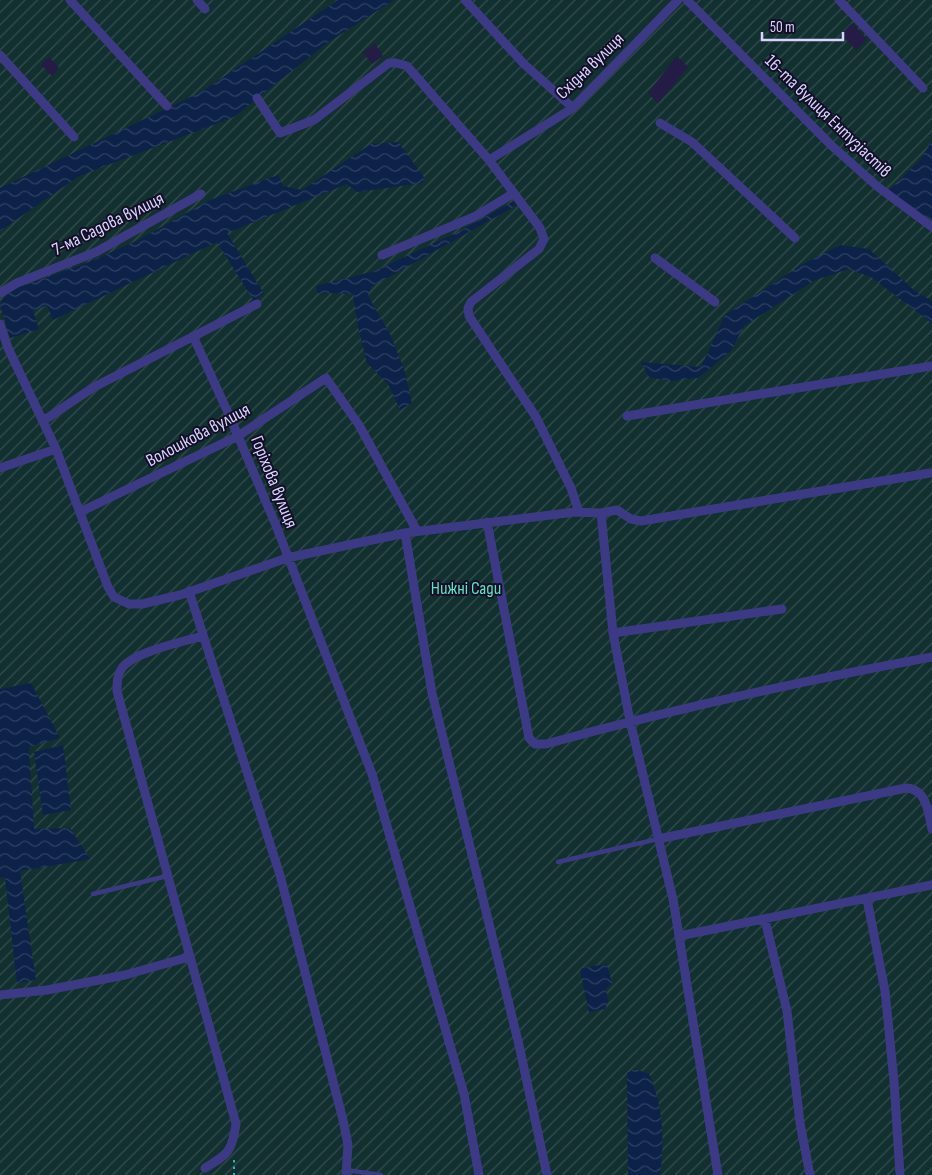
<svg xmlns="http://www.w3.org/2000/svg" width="932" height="1175" viewBox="0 0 932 1175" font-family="'Sofia Sans Condensed',sans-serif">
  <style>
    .garden { fill: url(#garden-furrows) }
    .water { fill: url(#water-waves) }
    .building { fill: #241b47 }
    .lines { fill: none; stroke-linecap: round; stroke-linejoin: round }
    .path { stroke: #2fb8b0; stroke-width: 2; stroke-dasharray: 2.5 4; stroke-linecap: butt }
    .lane { stroke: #3d3a85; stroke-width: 4.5 }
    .street { stroke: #3d3a85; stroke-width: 9 }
    .labels { text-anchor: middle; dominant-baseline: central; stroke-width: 4; stroke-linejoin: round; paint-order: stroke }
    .street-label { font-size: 18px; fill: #d9d4ff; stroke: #130f26 }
    .park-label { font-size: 18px; fill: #5fe0c0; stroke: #130f26 }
  </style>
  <defs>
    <pattern id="garden-furrows" width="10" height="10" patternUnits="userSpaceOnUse" patternTransform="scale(1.25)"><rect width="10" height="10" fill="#12302f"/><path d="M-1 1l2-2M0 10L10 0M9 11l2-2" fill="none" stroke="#344d4e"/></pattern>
    <pattern id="water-waves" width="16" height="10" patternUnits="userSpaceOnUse" patternTransform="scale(1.25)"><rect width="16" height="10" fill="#0c2248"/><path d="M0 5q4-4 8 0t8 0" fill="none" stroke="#2f4163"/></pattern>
  </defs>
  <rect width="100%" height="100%" fill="#130f26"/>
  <path class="garden" d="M0,0H932V1175H0Z"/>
  <path class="water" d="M338,0H394L327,43L234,117L79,176L0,231V188L201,92Z
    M932,141V220L929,223L887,192L920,160Z
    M398,142L424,177L423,183L357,192L347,184L227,233L264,294L254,301L217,242L53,320L47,305L33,311L39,329L10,338L0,305L3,298L14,289L89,262L136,241L210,200L278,175L283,186L302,190L371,144Z
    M514,201L517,205L371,287L368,296L390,334L404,369L412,403L400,410L388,384L367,363L358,327L353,294L317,293L316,286L375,271L464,229Z
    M840,245L869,249L915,291L932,301V323L871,277L849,269L815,280L744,326L731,351L698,378L670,381L649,377L641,362L701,367L725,315L801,265Z
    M31,683L60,738L29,747L34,829L70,828L90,859L20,871L36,980L17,983L5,878L0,877V689Z
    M63,745L71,810L43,815L34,752Z
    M607,964L612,983L606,989L608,1001L605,1009L589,1012L580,971L582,968Z
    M635,1069L649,1074C663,1104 665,1142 660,1175H628L627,1073Z"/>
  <path class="building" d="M852,23L867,39L856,50L841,34Z
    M375,44L383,56L372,64L363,52Z
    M677,56L688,67L658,103L648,93Z
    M49,57L59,67L52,76L41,65Z"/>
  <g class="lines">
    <path class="path" d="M234,1160V1175"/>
    <path class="lane" d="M558,862L658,839
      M93,894L167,876
      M346,1170L381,1175"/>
    <path class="street" d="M70,0L167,106
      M197,0L205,9
      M465,0L524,64L573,108
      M687,0L832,146L878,187L932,227
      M839,0L923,88
      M0,55L74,137
      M257,98L280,133L314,120L389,63H396L407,66L489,160L540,228L544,239L539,249L471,302L468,308L469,316L536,417L571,488L579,512
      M660,123L692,142L795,238
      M489,160L573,108L678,0
      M382,255L474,217L514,193
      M655,258L715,302
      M0,293L17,283L96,252L201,194
      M0,324L8,348L56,449L108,587L114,597L129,604H142L180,595L287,558L405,533L575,512L601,513L617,510L631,519L641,521L930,473
      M193,336L230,417L275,523L372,774L464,1094L479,1175
      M627,416L932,366
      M43,421L94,387L257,304
      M0,468L56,449
      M80,512L238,436L326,378L359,425L417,531
      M601,513L613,633L630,721L673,899L718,1175
      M487,522L529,738L535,744H546C673,709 802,681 932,657
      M405,533L432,693L519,1045L547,1175
      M189,591L280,875L343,1120L348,1145L346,1175
      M613,633L782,609
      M202,636C183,642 133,652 122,668C117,675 117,683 117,691L236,1124C232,1152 228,1154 205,1168
      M658,839L906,788C927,789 928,812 932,829
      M867,899L885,991L894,1081L900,1175
      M765,920L787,1011L800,1123L810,1175
      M679,936L932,885
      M0,995L47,990L125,975L189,957"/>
  </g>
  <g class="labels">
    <g class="street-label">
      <text transform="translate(590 66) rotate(-44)">Східна вулиця</text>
      <text transform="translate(828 116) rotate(44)">16-та вулиця Ентузіастів</text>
      <text transform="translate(108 224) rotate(-26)">7-ма Садова вулиця</text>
      <text transform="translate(198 435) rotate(-28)">Волошкова вулиця</text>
      <text transform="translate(274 482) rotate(68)">Горіхова вулиця</text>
    </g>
    <g class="park-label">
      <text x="466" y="588">Нижні Сади</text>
    </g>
  </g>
  <path d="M762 32v8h81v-8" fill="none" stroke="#d9d4ff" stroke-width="2.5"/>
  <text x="770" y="32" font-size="15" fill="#d9d4ff" stroke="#130f26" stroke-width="4" paint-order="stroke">50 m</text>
</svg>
